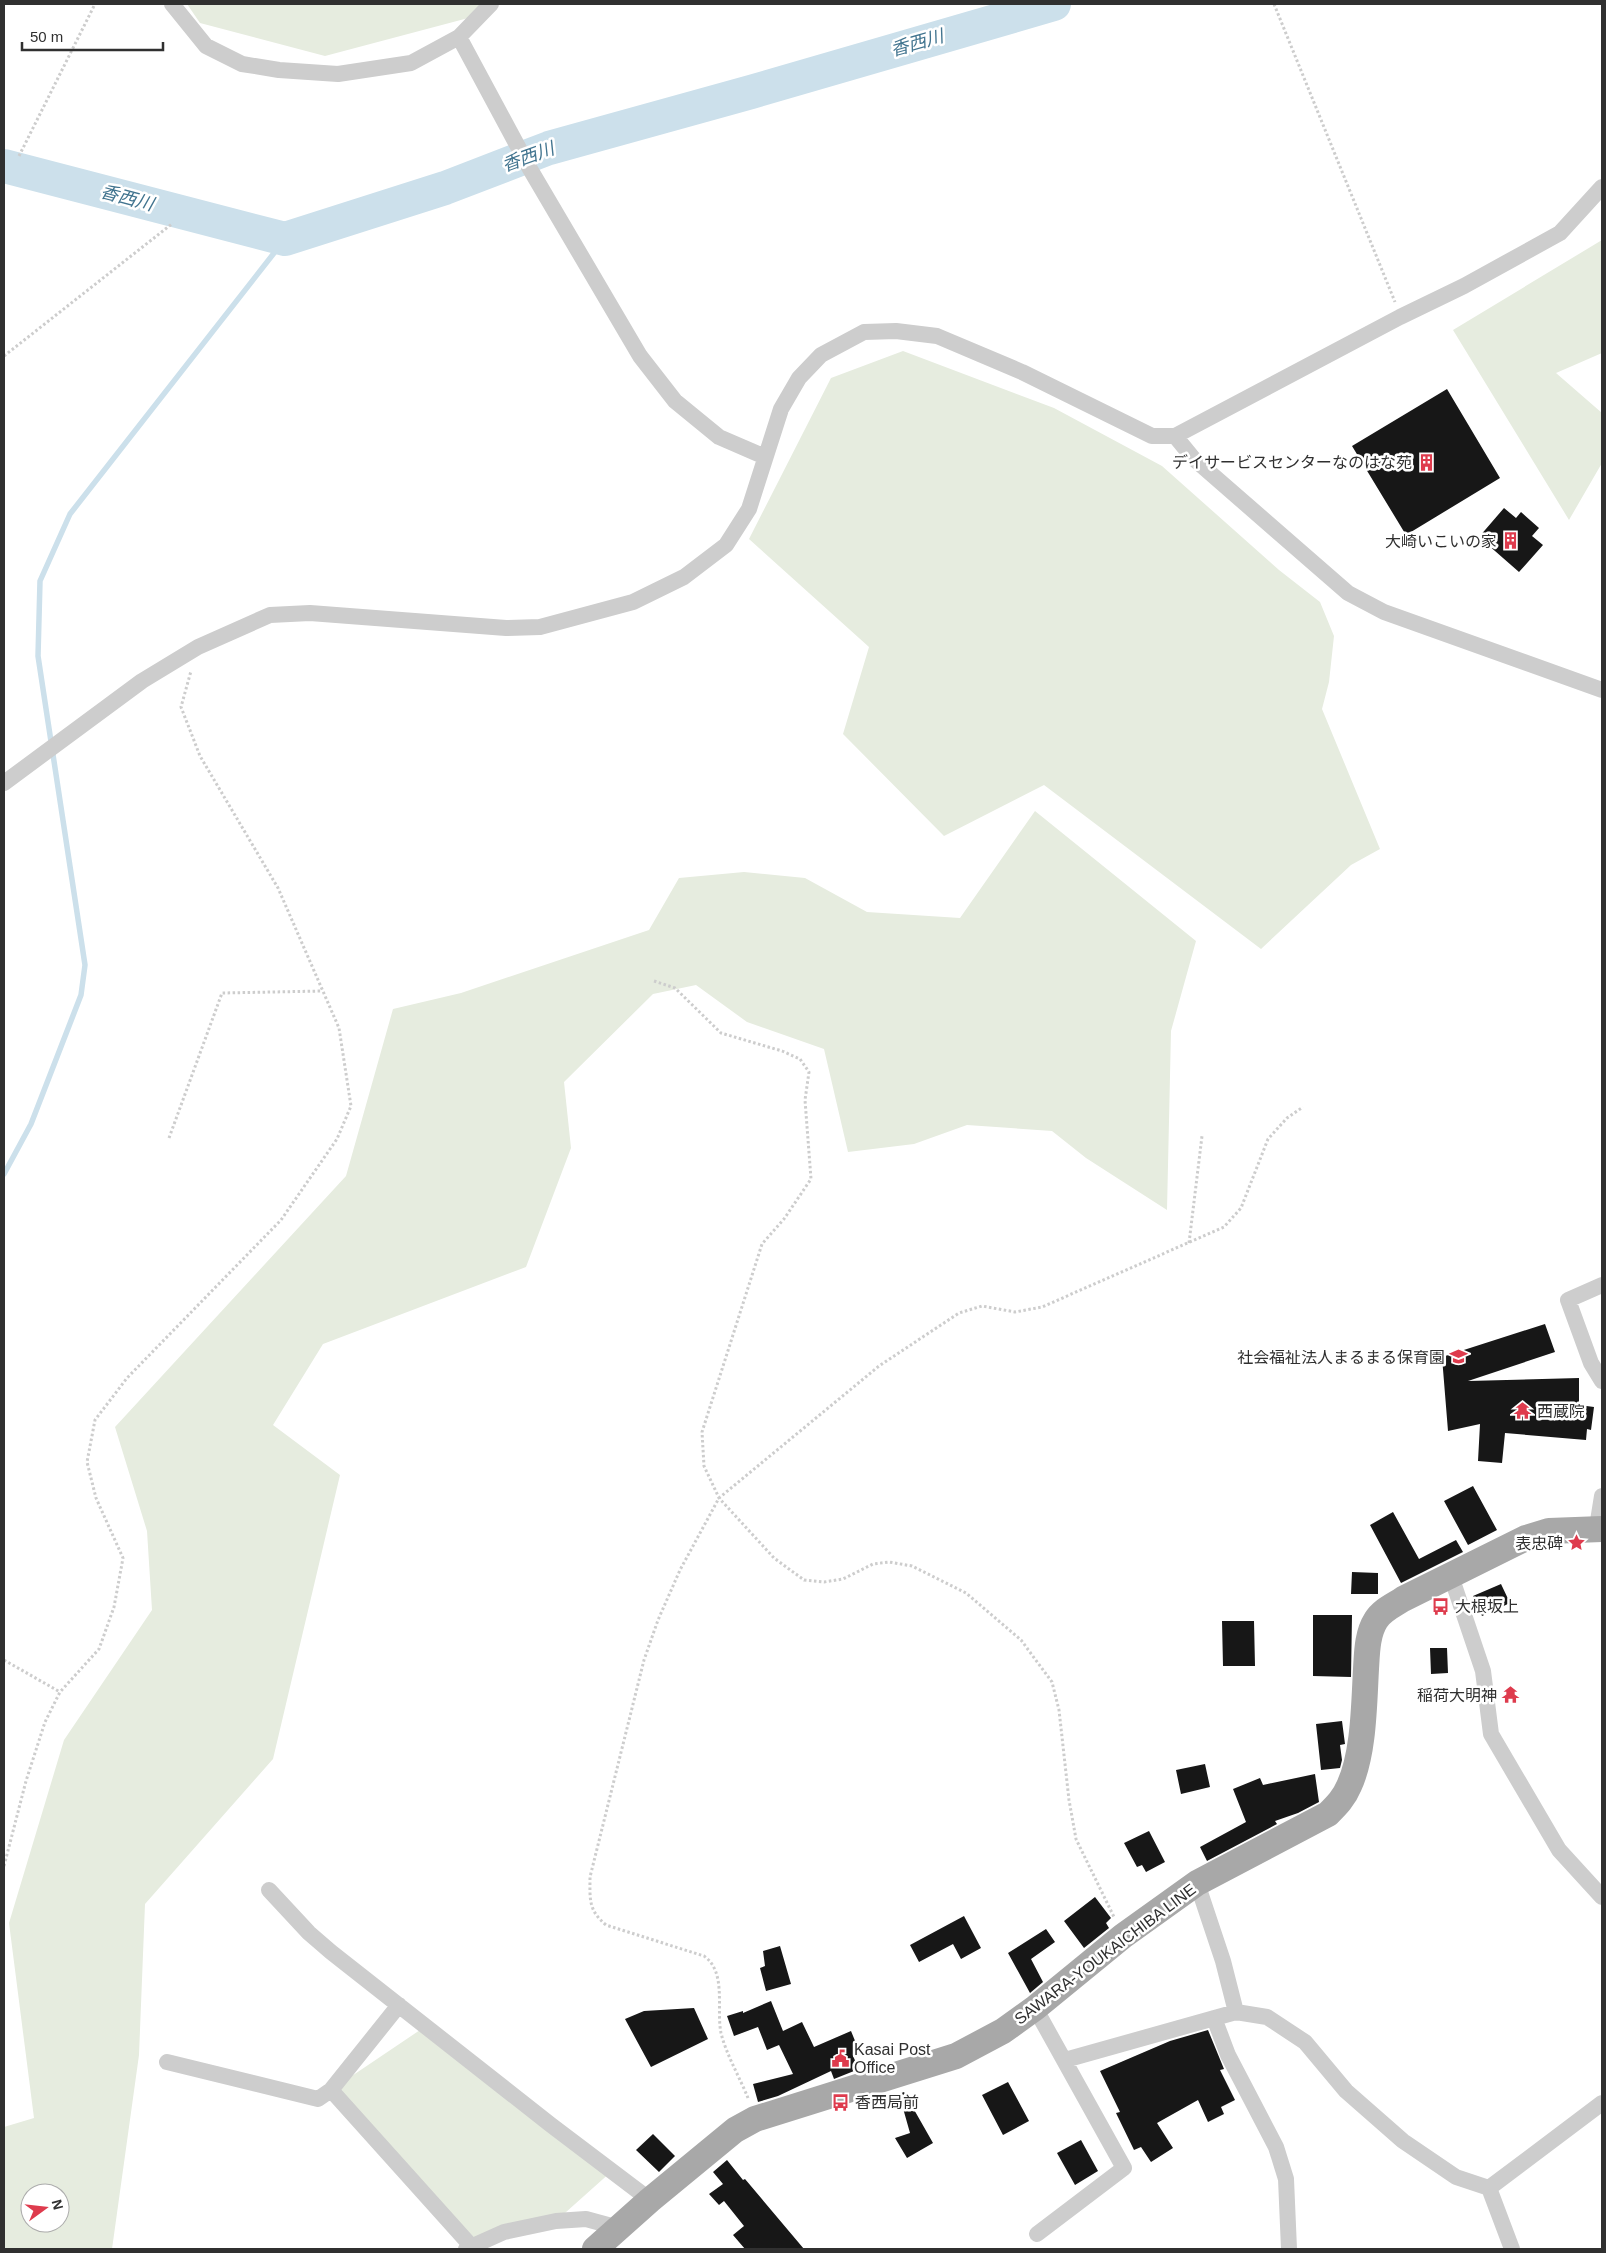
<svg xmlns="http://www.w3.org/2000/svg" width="1606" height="2253" viewBox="0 0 1606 2253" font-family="Helvetica,'Noto Sans JP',sans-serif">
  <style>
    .green { fill: #e6ecdf; fill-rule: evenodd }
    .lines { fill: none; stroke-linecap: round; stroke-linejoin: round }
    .stream { stroke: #cce0eb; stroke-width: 5.5 }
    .river { stroke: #cce0eb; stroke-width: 34 }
    .building { fill: #171717 }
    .path { stroke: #cdcdcd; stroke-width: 3; stroke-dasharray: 2.5 2.5; stroke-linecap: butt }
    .street { stroke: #cdcdcd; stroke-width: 16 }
    .primary { stroke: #a8a8a8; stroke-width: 26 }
    .labels { text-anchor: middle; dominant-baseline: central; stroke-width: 5; stroke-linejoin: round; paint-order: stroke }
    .poi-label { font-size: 16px; fill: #303030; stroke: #fff; text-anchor: end }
    .street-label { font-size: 16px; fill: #303030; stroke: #fff }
    .water-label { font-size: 18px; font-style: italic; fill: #41748f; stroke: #fff }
  </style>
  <rect width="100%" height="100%" fill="#fff"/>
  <path class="green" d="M187,4H486L472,17L325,56L200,23Z
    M1602,240V353L1556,373L1602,413V463L1569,520L1453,330Z
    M903,351L1054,408L1162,466L1279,570L1320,602L1334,636L1329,682L1322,709L1380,849L1351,865L1261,949L1044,785L944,836L843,734L869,647L749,539L831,378Z
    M1035,811L1196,941L1171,1031L1167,1210L1086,1158L1052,1131L967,1125L914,1144L848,1152L824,1049L747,1022L696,985L653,994L564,1082L571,1148L526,1267L323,1344L273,1425L340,1475L273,1759L145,1904L139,2055L112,2249H4V2127L34,2118L9,1923L64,1740L152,1610L147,1531L115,1427L346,1176L393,1009L461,993L649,930L679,878L744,872L805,878L867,912L960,918ZM30,2193H60V2223H30Z
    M426,2026L612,2171L556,2221L472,2247L331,2090Z"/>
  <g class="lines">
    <path class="stream" d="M4,1174L31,1124L81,995L85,965L38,656L40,581L70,514L285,239"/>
    <path class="river" d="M4,166L285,239L445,188L549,148L751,92L1054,4"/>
  </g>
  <path class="building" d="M1447,389L1500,478L1406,535L1352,446Z
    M1504,508L1516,518L1521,512L1539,528L1532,536L1543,545L1519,572L1479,537Z
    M1545,1324L1555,1352L1468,1381L1579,1378V1405L1594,1407L1591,1430L1587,1429L1586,1440L1505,1433L1502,1463L1478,1461L1480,1424L1448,1431L1442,1357Z
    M1473,1486L1497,1530L1468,1545L1444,1501Z
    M1393,1512L1419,1559L1456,1540L1463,1552L1401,1583L1370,1525Z
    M1352,1572L1378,1573V1594H1351Z
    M1501,1584L1510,1603L1482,1616L1473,1596Z
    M1313,1615H1352L1351,1677L1313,1676Z
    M1222,1621H1254L1255,1666H1223Z
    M1430,1648H1447L1448,1673L1431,1674Z
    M1342,1721L1345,1744L1340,1745L1342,1760L1340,1768L1321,1770L1316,1724Z
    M1205,1764L1210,1787L1181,1794L1176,1770Z
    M1315,1774L1319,1802L1298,1813L1275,1821L1277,1824L1207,1861L1200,1847L1246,1822L1233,1789L1260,1778L1263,1785Z
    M1149,1831L1165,1862L1146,1872L1142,1865L1137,1867L1124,1843Z
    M1095,1897L1111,1918L1106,1923L1109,1928L1084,1948L1064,1921Z
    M964,1916L981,1948L961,1959L953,1944L919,1962L910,1945Z
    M1046,1929L1055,1942L1031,1959L1043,1982L1030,1993L1008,1953Z
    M780,1946L791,1984L766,1991L760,1968L765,1966L763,1951Z
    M771,2001L783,2031L802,2022L814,2047L851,2031L860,2053L853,2056L859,2069L834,2079L831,2071L778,2096L758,2102L753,2084L793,2074L779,2045L767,2050L758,2027L734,2036L727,2016L743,2011V2013Z
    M694,2008L708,2039L651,2067L625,2019L644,2011Z
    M1208,2030L1224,2069L1220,2070L1235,2100L1221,2107L1224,2114L1208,2122L1198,2100L1157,2123L1173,2148L1151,2162L1141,2147L1134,2150L1116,2113L1120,2112L1100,2071L1170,2041Z
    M1008,2082L1029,2121L1003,2135L982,2095Z
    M904,2092L933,2143L907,2158L895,2138L910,2133L899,2094Z
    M653,2134L675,2156L659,2172L636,2150Z
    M1081,2140L1098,2171L1075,2185L1057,2153Z
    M727,2160L743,2180L745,2179L804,2249H745L733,2235L744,2226L724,2201L719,2205L709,2194L723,2184L713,2172Z"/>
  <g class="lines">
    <path class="path" d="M1274,4L1395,302
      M19,156L95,4
      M4,356L173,223
      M654,981L675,988L721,1033L782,1051L800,1059L809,1072L805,1100L811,1179L784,1219L762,1244L702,1432L704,1466L719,1498L774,1558L804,1580L824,1582L843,1579L873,1564L889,1562L912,1566L966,1593L1021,1640L1052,1682L1059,1710L1069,1800L1076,1839L1114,1917
      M169,1138L222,993L322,991
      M1189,1243L1202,1136
      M4,1660L60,1692
      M4,1866L26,1781L45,1722L60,1692L99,1649L114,1607L123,1558L96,1498L87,1462L95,1420L127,1378L281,1220L337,1139L351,1106L339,1028L278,888L200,756L181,707L191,671
      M748,2098C740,2078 726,2054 721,2033C716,2009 727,1972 704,1956L606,1925C588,1910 590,1899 590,1877L644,1660L658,1620L680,1570L719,1498L879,1366L959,1313L982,1306L1015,1312L1042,1307L1224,1227L1241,1208L1268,1139L1287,1118L1303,1107"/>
    <path class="street" d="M172,4L206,46L242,64L279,70L338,74L411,63L459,37L491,4
      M459,37L530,169L640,356L675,401L719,437L765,457
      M1175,436L1193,458L1348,593L1384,612L1602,690
      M4,783L142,681L198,647L270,615L310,613L506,628L540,627L633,602L684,577L726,545L749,509L781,409L799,378L821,355L864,332L896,331L937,336L1022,372L1152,436H1175L1400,317L1464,286L1560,233L1602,187
      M1602,1285L1568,1300L1591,1363L1602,1381
      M1597,1527L1602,1496
      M1451,1576L1483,1671L1491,1734L1559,1850L1602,1897
      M1197,1883L1223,1961L1236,2012
      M269,1890L309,1933L331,1952L551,2125L650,2200
      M1035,2008L1124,2168L1037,2234
      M1214,2018L1228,2055L1276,2147L1286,2179L1289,2249
      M1065,2060L1236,2012L1267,2017L1305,2042L1346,2091L1403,2141L1456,2177L1489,2188L1602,2103
      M167,2062L318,2099L331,2090L399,2005
      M331,2090L472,2247
      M1489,2188L1512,2249
      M466,2249L504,2232L556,2221L586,2219L619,2228"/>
    <path class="primary" d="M595,2249L650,2200L735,2130L755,2119L956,2056L1003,2031L1035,2008L1123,1936L1197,1883L1328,1814C1337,1805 1344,1798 1349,1786C1364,1754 1364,1704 1366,1669C1367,1653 1367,1634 1376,1620C1382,1610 1394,1605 1403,1599L1526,1538L1549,1531L1602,1529"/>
  </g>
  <defs>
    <symbol id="building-bare" viewBox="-9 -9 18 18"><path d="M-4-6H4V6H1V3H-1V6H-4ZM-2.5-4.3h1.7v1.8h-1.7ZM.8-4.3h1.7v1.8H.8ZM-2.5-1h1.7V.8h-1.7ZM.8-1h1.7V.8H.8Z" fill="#de3b4d" stroke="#fff" stroke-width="2.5" paint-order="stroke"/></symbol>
    <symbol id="school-bare" viewBox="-9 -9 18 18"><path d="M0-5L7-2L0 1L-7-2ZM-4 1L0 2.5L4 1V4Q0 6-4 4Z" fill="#de3b4d" stroke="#fff" stroke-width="2.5" paint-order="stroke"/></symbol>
    <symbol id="temple-bare" viewBox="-9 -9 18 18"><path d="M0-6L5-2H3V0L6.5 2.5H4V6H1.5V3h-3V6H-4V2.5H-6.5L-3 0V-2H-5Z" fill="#de3b4d" stroke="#fff" stroke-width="2.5" paint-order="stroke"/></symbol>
    <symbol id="sight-bare" viewBox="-9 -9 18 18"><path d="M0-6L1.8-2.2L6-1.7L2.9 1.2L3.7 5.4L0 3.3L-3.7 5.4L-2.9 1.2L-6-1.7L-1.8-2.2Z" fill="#de3b4d" stroke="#fff" stroke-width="2.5" paint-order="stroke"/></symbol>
    <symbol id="bus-bare" viewBox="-9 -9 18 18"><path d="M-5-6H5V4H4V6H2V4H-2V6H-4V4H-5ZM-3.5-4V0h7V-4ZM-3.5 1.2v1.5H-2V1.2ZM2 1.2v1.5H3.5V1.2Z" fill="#de3b4d" stroke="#fff" stroke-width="2.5" paint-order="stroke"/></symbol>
    <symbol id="civic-bare" viewBox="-9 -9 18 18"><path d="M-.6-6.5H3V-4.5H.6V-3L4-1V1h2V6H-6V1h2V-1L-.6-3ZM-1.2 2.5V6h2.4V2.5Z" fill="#de3b4d" stroke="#fff" stroke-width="2.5" paint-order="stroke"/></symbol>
  </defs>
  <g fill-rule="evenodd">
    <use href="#building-bare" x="1414" y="450" width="25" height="25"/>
    <use href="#building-bare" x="1498" y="528" width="25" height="25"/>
    <use href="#school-bare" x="1446" y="1344" width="25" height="25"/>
    <use href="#temple-bare" x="1510" y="1398" width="25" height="25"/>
    <use href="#sight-bare" x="1564" y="1530" width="25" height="25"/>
    <use href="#bus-bare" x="1428" y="1594" width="25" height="25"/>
    <use href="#temple-bare" x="1498" y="1682" width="25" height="25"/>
    <use href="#civic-bare" x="828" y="2046" width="25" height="25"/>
    <use href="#bus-bare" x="828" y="2090" width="25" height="25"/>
  </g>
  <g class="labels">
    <g class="poi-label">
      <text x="1412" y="462">デイサービスセンターなのはな苑</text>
      <text x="1497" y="541">大崎いこいの家</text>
      <text x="1445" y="1357">社会福祉法人まるまる保育園</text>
      <text x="1537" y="1411" text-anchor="start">西蔵院</text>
      <text x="1563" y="1543">表忠碑</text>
      <text x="1455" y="1606" text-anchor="start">大根坂上</text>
      <text x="1497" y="1695">稲荷大明神</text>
      <text x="854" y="2049" text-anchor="start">Kasai Post<tspan x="854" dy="18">Office</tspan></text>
      <text x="855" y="2102" text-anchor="start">香西局前</text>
    </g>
    <g class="street-label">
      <text transform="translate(1105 1954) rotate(-37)">SAWARA-YOUKAICHIBA LINE</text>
    </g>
    <g class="water-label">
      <text transform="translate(917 43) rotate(-16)">香西川</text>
      <text transform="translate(528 157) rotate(-20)">香西川</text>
      <text transform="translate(127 198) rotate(15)">香西川</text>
    </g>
  </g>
  <rect width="1606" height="2253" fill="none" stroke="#303030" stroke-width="10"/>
  <g transform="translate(45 2208) rotate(75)"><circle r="24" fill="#ffffff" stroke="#acacac"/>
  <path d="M0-4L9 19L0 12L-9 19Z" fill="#de3b4d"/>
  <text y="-8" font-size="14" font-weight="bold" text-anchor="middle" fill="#303030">N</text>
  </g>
  <path d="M22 42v8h141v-8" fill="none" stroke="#303030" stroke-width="2.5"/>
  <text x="30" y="42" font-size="15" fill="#303030" stroke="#ffffff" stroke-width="4" paint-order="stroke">50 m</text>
</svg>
